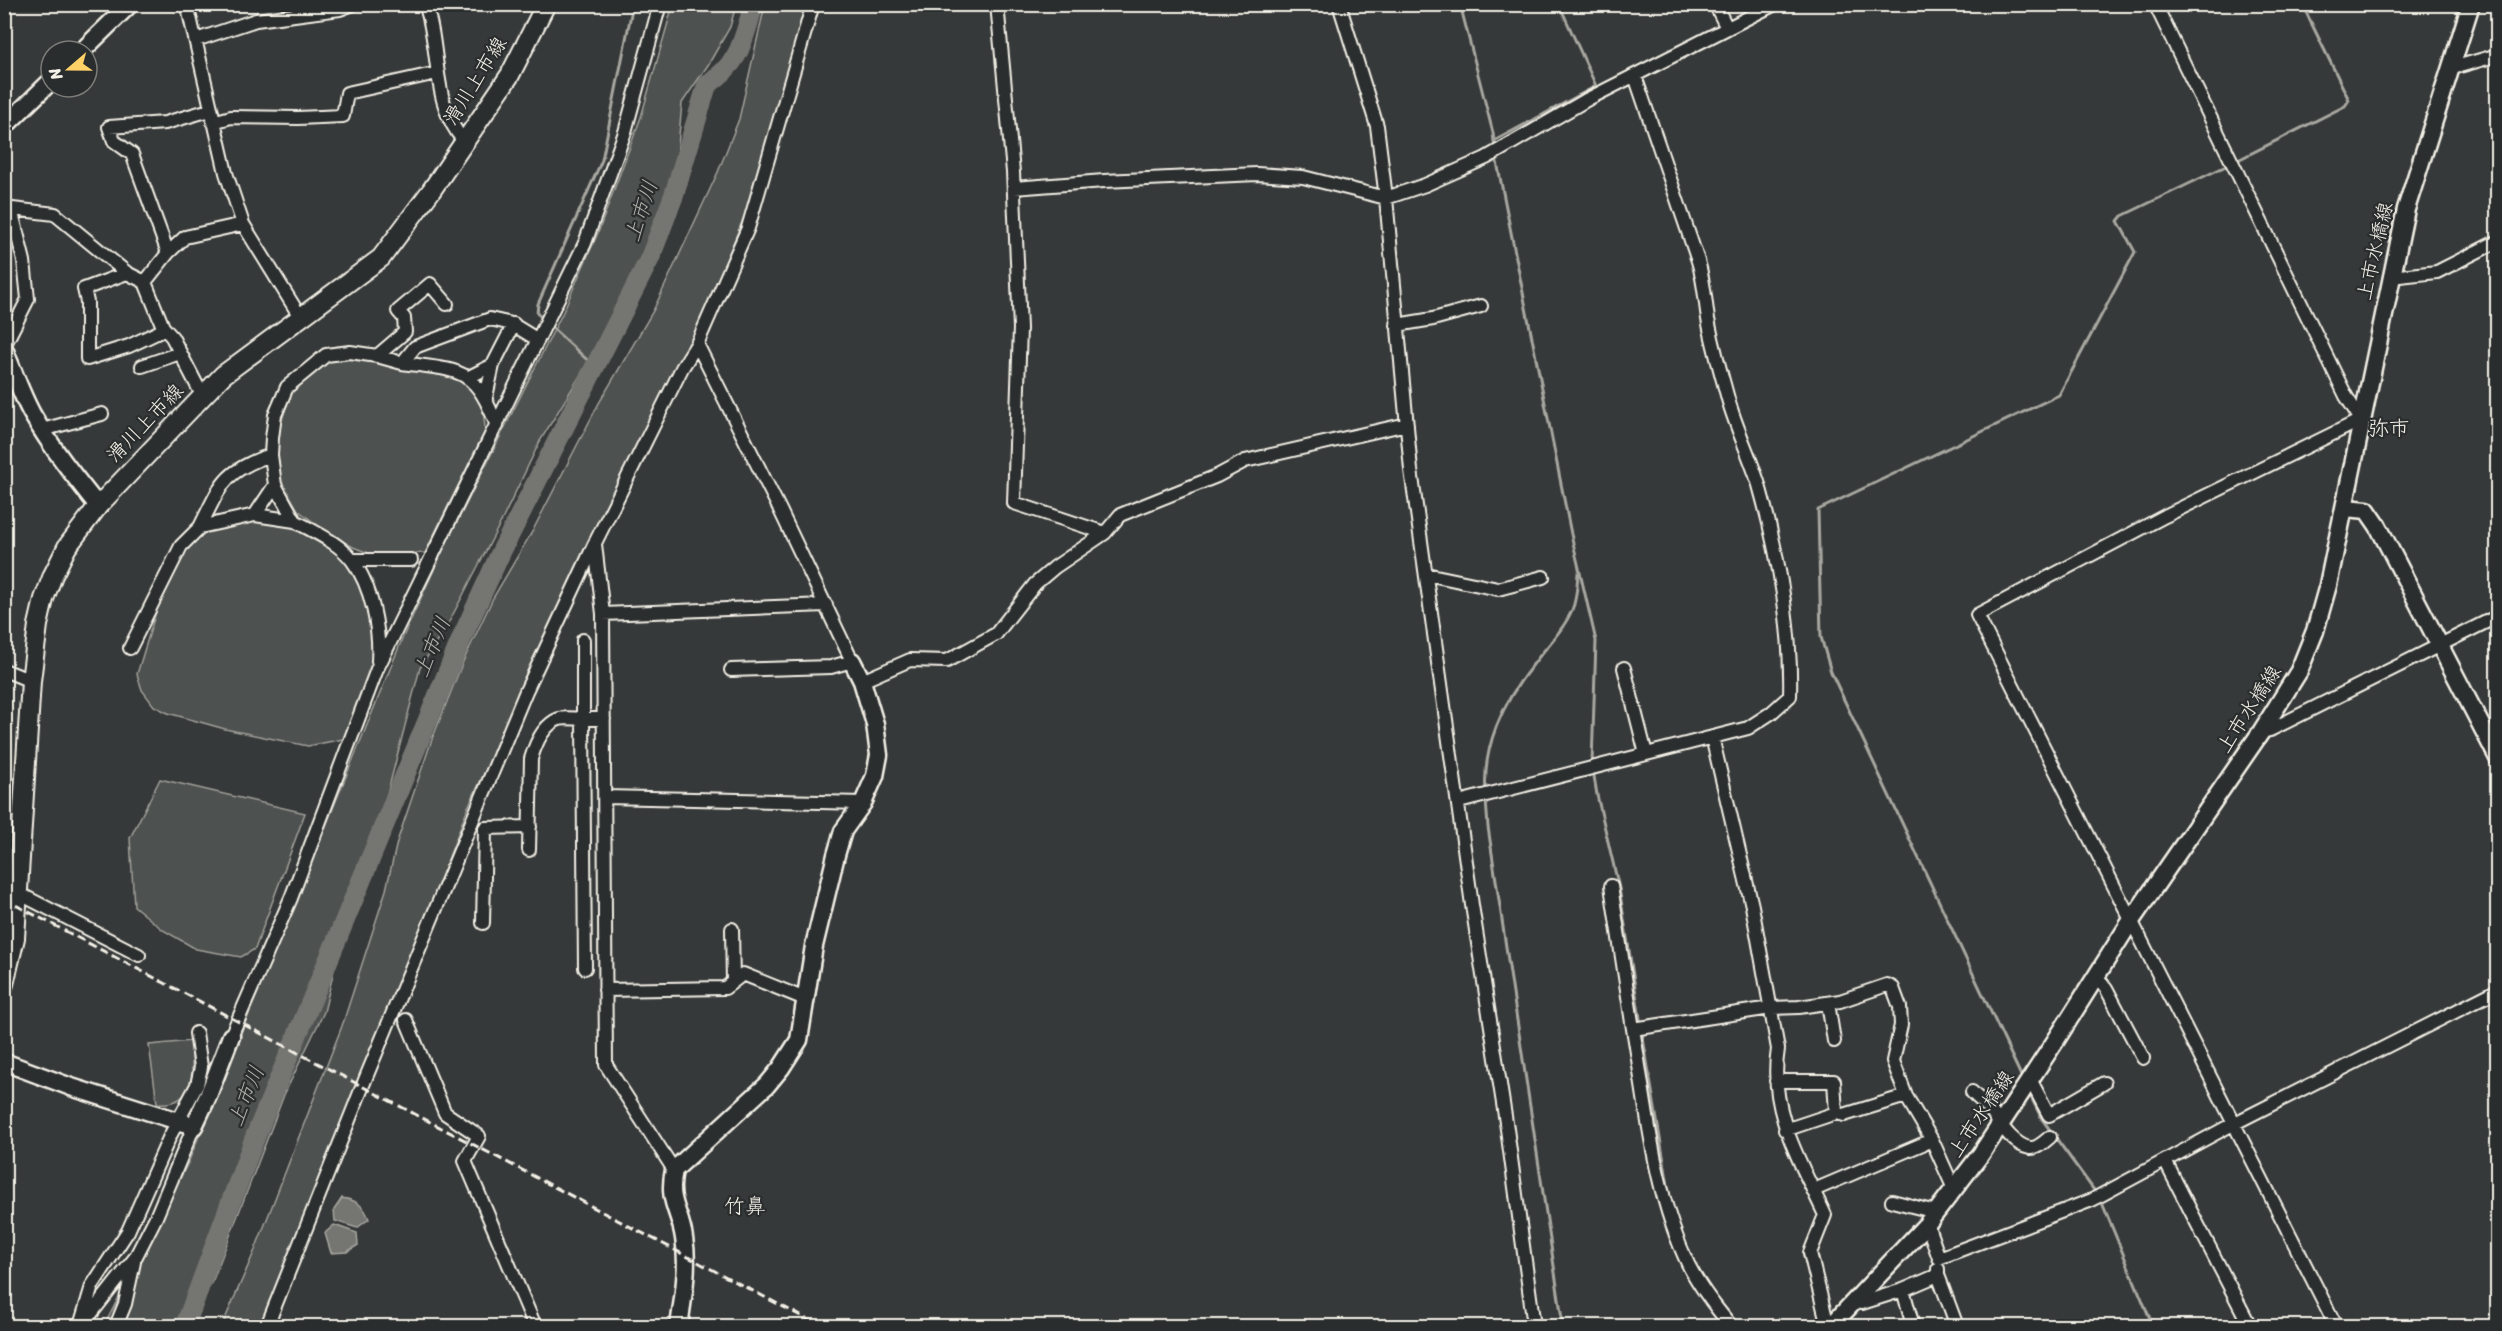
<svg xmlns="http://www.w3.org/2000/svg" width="2502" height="1331" viewBox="0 0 2502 1331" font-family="Sriracha,'Klee One',sans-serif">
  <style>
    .green { fill: #4e514f; stroke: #a1a19c; stroke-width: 1.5 }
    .water { fill: #757572; stroke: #a8a7a1; stroke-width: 1.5 }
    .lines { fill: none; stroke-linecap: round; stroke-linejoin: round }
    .stream { stroke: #a8a7a1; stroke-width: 3 }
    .river { stroke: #757572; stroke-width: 20 }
    .street-casing { stroke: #f4f1e8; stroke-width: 16 }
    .secondary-casing { stroke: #f4f1e8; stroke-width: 21 }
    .primary-casing { stroke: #f4f1e8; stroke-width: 22 }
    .street { stroke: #2a2d2e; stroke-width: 12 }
    .secondary { stroke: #2a2d2e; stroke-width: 16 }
    .primary { stroke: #2a2d2e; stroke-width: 18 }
    .rail { stroke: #f4f1e8; stroke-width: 3; stroke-dasharray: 9 4.5; stroke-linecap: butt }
    .labels { text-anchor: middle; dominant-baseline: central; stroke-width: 4.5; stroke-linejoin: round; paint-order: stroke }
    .street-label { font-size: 20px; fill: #f4f1e8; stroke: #2a2d2e }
    .water-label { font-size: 21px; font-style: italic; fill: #b4b3ad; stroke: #2a2d2e }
    .neighbourhood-label { font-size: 21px; fill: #f4f1e8; stroke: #2a2d2e }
  </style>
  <rect width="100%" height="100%" fill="#363939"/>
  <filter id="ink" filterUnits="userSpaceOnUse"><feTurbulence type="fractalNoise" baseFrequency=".0167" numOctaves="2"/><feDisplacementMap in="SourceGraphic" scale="12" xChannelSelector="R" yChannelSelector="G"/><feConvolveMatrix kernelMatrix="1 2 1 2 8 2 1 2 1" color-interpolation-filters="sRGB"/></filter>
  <g filter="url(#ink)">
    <path class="green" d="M673,5H736L730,27L708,65L682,103L678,146L676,210L622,300L600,343L540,441L503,518L448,624L420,668L388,791L355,882L324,1012L284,1095L213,1280L186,1326H104L188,1163L403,637L445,546L563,312L598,233L641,117Z
      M765,5H807L751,200L706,309L569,582L504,732L468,807L384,1028L295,1239L263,1326H222L255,1250L342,1026L386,890L397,842L431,742L462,664L493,598L532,532L599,403L653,311L718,172L739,119Z
      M333,358C353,359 454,371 465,381C479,394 485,413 485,431L425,553L374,555L353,547L325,531L298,510L279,478L275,443L291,391Z
      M258,520L292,525L318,540L345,559L363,593L374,633L372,670L348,738L308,746L225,729L168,713L154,706L142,690L137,674L156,612L180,558L194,538L212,528Z
      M160,779L305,813L255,949L241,957L196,949L163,930L134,906L130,838Z
      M191,1041C193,1070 197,1107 157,1103L149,1045Z"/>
    <path class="water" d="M342,1198C356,1200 364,1205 369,1219L357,1228L335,1221L334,1210Z
      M334,1225L357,1233L358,1245L347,1252L331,1253L325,1233Z"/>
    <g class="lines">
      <path class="stream" d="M1460,4L1493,133L1495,150
        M1494,141L1596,86L1559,4
        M1496,157L1571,534L1596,641L1592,763
        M2234,162L2345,106L2349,100L2302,4
        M543,319L537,313L538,304L602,160L633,4
        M548,324L596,368
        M1593,770L1597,795L1619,888L1641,1025
        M1486,793C1482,747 1503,702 1532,666C1545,648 1563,631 1572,610C1577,599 1577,584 1578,573
        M1486,800L1488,827L1563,1326
        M1642,1032L1671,1203
        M2023,1080L1831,672L1821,637L1818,510L2059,395L2135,252L2118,221L2122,216L2228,165
        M2028,1091L2042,1119L2096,1193
        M2100,1198L2153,1326
        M1707,1285L1739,1326"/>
      <path class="river" d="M185,1326L255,1137L463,635L501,552L650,258L674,195L707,85C742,61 742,42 754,4"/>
      <defs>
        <path id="street" d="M187,4L226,173L243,224L301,318
          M425,4C441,47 431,105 464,141
          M997,4L1013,172L1020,328L1014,503L1105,533
          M1339,4L1377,126L1386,198L1411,470L1472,905L1507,1129L1534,1326
          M1715,4L1727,28
          M2155,4L2346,396L2361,420L2165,516L1977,615L2336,1326
          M196,40L256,20L340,9L353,4
          M2449,69L2498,55
          M213,122L231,117L298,118L343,116L347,93L437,73
          M1014,188L1104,181L1257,174L1303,177L1386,198L1425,185L1486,158L1588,99L1775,4
          M4,208L55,214L127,273L145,282L163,327L172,337L202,395
          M168,253L132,154L114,141L109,127L165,123L210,110
          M127,273L84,289L87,302V359L129,346L165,329
          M2390,277L2437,272L2498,241
          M145,282L168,253L185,237L243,224
          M1397,325L1433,319L1481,306
          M697,344L780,510L852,661L831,667L731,670
          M4,346L28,299L24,261L11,209
          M402,363L377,356L405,332L404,318L398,311L430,284L447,304
          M493,365L514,324
          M142,366L180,353
          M467,378L493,365L486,397
          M497,426C474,366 461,371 402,363L415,347L490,319L512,324L538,340
          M42,430L102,414
          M275,485L295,521L255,515L275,485L271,455L272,438L275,415L287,387L326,355L350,352L377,356
          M295,521C314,532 338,542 352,560C372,586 380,630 378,661
          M200,527C221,485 223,471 271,455
          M595,544L603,614L606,1065L674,1170
          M352,560H411
          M1426,574L1498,589L1543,577
          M603,614L826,605
          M130,648L181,546L200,527L255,515
          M1624,668L1646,754
          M4,670L31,681
          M862,681L910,660L947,661L996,634L1035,584L1055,567L1105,533L1120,515L1217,476L1245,461L1407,424
          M2261,732L2270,730L2498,616
          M1712,737L1752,906L1778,1049C1768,1110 1800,1161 1825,1215L1810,1253L1828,1326
          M605,797L863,803
          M1459,802L1748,728L1771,713L1790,696C1792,625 1778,553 1759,485C1750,456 1736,428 1728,399C1721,373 1713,346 1708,319C1705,299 1704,280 1698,261L1635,76
          M529,850L531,759C535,745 543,725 559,719C565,717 576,719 583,719V640
          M4,877L19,882
          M1611,886L1633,1029
          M18,893L139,955
          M483,923L485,828L530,827
          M732,929L733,981
          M585,968L583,719H604
          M2096,976L2106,988L2143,1058
          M605,990L725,988L743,974L805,999
          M1828,1003L1834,1041
          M406,1020L445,1113L479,1136L465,1161L535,1326
          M231,1036L291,898L377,669L585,243L625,132L660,4
          M2030,1079L2049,1115L2104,1083
          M1776,1081H1834L1836,1113
          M1972,1092C1976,1097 1982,1101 1986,1105C1997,1118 2011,1145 2030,1148C2037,1149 2045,1141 2050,1137
          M1785,1130L1836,1113L1844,1115L1906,1096L1932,1140
          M2165,1161L2250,1326
          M1814,1190L1932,1140L1954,1189
          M1892,1201L1936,1212
          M1927,1224L1939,1258L2092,1200L2233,1124L2498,990
          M1938,1275L1957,1326
          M1903,1290L1938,1275V1269
          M1853,1302L1862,1303L1903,1290L1913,1326
          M82,1319L90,1315L135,1258L156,1217L194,1126
          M80,1326L92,1286L128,1231L170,1136L197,1085L201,1067L196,1033
          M116,1326L125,1304L134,1262
          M267,1326L367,1075L526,691L595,543L682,368L697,344L748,228L813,4
          M1731,1326C1716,1308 1700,1287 1689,1266C1653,1192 1647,1108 1633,1029L1771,1008L1799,1007L1840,1001L1887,985L1893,988L1900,1007L1901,1025L1893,1061L1906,1096"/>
        <path id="secondary" d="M82,51L130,4
          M4,127L51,81
          M4,349C13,370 21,394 32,414C51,447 74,476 98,506
          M2345,508L2367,510L2378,526L2498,758
          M4,1062L71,1087L194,1126L208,1096L231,1036
          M679,1326C683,1298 689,1267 684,1238C680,1210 667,1202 674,1170L767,1085L781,1068L799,1040L814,946L836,855L843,831L863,803L875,776L879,755L875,724L862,681L852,661
          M1831,1326L1927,1224L1981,1154L2056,1040L2131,921L2261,732L2299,671L2315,631L2328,585L2406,209L2471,4"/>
        <path id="primary" d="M4,984L15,938L31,681L38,625L44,599L53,575L67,547L98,506L223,375L381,258L431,191L510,75L546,4"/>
      </defs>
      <use href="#street" class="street-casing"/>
      <use href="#secondary" class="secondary-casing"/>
      <use href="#primary" class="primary-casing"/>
      <use href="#street" class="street"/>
      <use href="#secondary" class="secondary"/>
      <use href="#primary" class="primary"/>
      <path class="rail" d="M4,899L820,1326"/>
    </g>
  </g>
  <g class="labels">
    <g class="street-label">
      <text transform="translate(475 81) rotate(-58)">滑川上市線</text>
      <text transform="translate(2375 251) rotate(-77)">上市水橋線</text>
      <text transform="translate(145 423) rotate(-46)">滑川上市線</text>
      <text transform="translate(2249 709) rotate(-57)">上市水橋線</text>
      <text transform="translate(1981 1114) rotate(-56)">上市水橋線</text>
    </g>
    <g class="water-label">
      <text transform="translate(641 211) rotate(-72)">上市川</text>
      <text transform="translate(432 647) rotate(-67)">上市川</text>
      <text transform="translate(246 1096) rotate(-68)">上市川</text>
    </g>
    <g class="neighbourhood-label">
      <text x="2389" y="428">弥市</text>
      <text x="745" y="1206">竹鼻</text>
    </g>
  </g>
  <rect width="2502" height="1331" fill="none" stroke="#2a2d2e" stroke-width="24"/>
  <rect x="12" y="12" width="2478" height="1307" fill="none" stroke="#f4f1e8" stroke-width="2" filter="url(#ink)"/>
  <g transform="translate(69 69) rotate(250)"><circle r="28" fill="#2a2d2e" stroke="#7b7b78" stroke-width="1.5"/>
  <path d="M0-4.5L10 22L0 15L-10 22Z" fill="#ffd166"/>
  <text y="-9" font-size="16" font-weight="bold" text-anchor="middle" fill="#f4f1e8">N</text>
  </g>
</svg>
